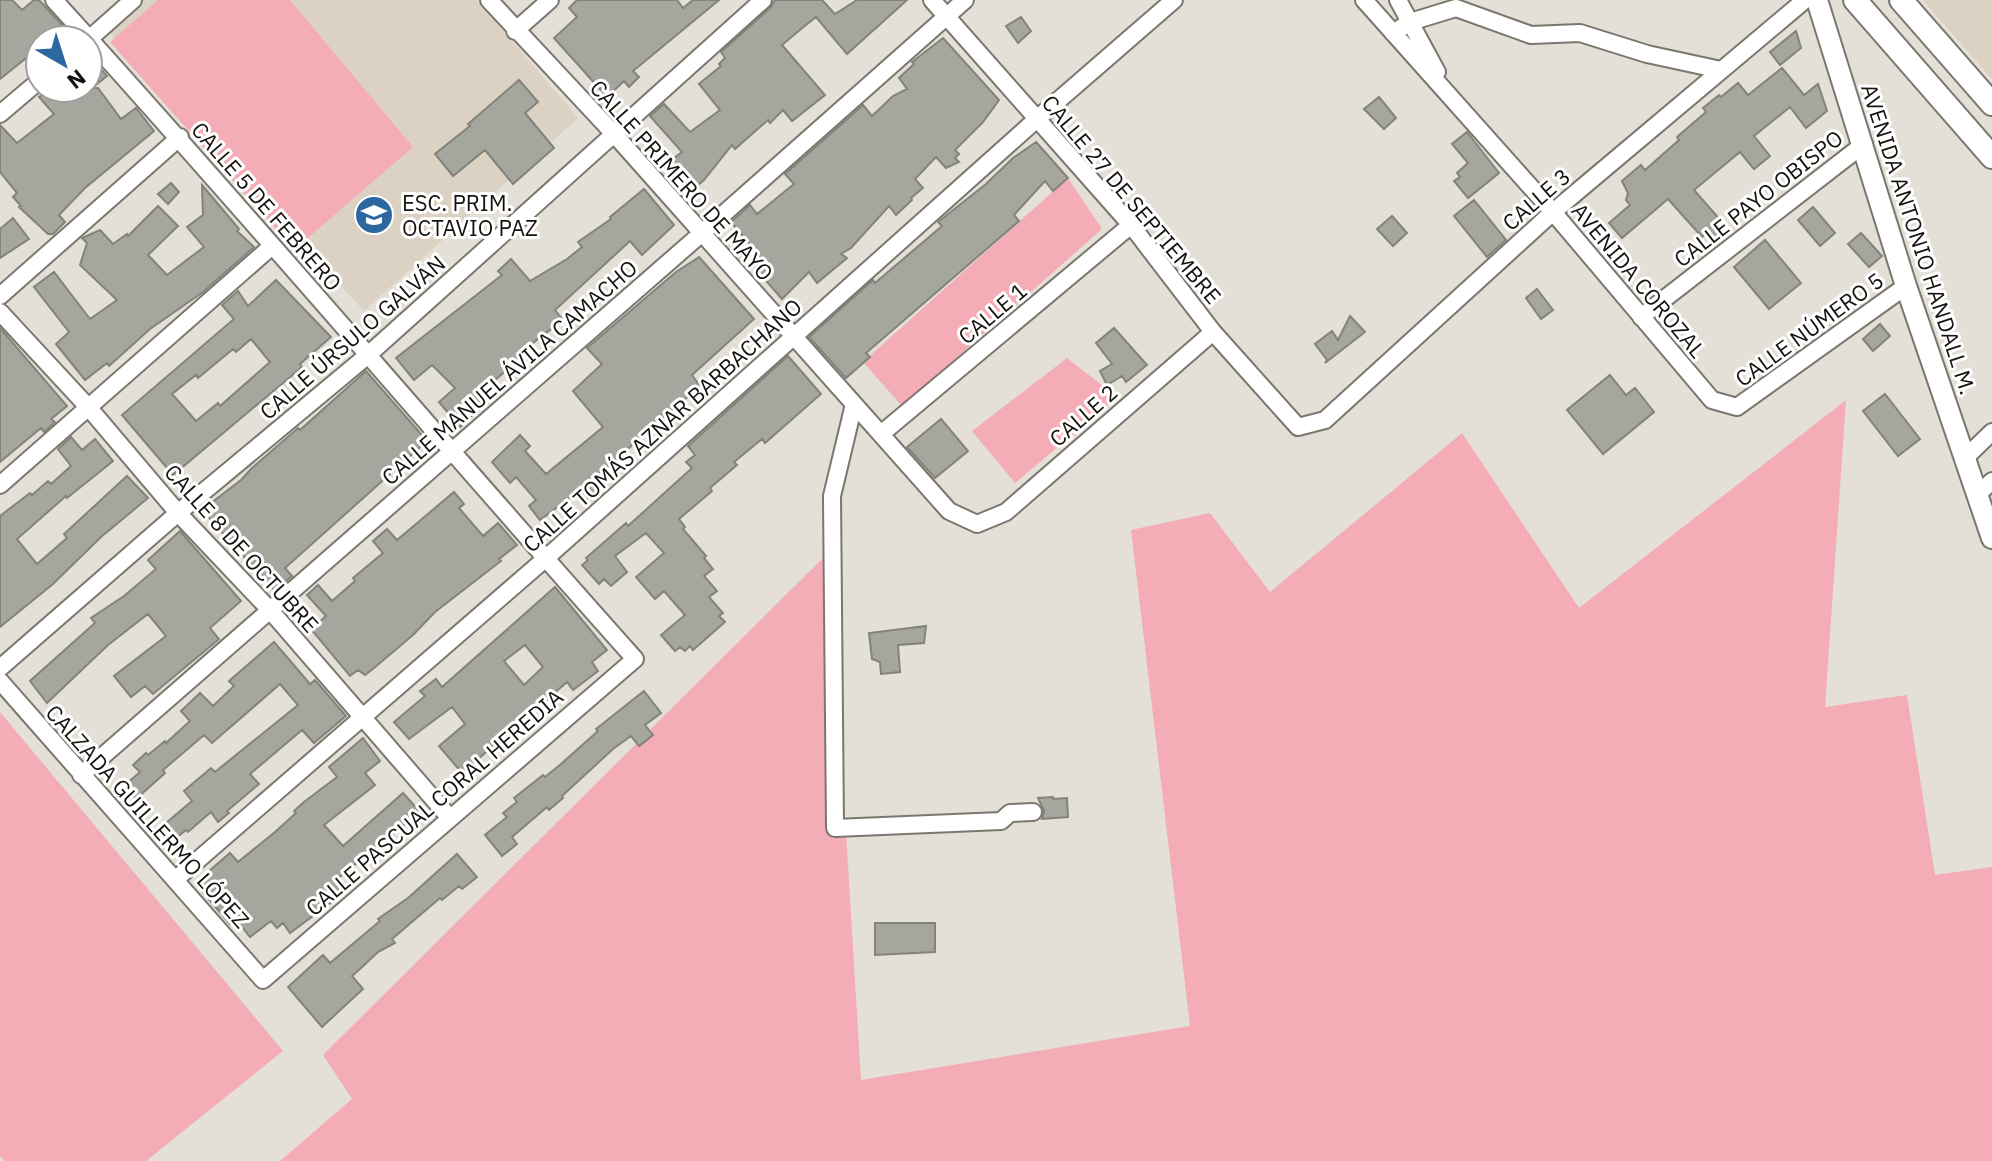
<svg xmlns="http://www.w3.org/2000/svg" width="1992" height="1161" viewBox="0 0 1992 1161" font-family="'IBM Plex Sans',sans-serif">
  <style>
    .built { fill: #dbd2c3 }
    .green { fill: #f4adb6 }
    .building { fill: #a5a79e; stroke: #82837a; stroke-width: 2; fill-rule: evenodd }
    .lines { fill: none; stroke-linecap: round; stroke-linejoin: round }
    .minor-casing { stroke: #7b776f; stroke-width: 20 }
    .tertiary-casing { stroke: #7b776f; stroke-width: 24 }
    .secondary-casing { stroke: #7b776f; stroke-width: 26 }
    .minor { stroke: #fff; stroke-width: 16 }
    .tertiary { stroke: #fff; stroke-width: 20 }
    .secondary { stroke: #fff; stroke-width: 22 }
    .labels { text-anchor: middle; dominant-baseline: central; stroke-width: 6; stroke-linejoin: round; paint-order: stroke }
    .street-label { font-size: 22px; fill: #14120f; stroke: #fff }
    .poi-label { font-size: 22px; fill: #14120f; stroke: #fff; text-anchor: start }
  </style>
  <rect width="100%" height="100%" fill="#e4dfd7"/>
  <path class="built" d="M139,0H477L578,118L364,311L106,29Z
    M1923,0H1992V79L1970,54Z"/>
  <path class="green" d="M158,0H290L413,147L294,250L110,42Z
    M1068,178L1102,229L902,406L863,362Z
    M1067,358L1117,397L1015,483L972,431Z
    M1846,400L1825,707L1907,695L1935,875L1992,867V1161H280L352,1099L323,1055L829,552L861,1080L1190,1026L1131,530L1210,513L1270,592L1462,433L1579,608Z
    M0,712L283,1051L146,1161H4L0,1156Z"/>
  <path class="building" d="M0,0H12L22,10L34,0H39L64,27L48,40H40V47L0,79Z
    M577,0H677L683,8L693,0H719L633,71L639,77L629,87L624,81L607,97L554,38L577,17L569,8Z
    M775,0H822L835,14L857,0H907L847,54L816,17L801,29L782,45L825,95L792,121L783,110L770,123L768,120L735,149L732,145L704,180L690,192L665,165L682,152L650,116L664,104L690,132L720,110L699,84L721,66L719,64L725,58L721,52L770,8Z
    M1021,17L1031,31L1018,43L1006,26Z
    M1796,31L1801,48L1780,65L1770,52Z
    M943,38L999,100L983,122L955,150L959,154L955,158L959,162L946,168L936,157L915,179L923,188L911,198L912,200L896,215L889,206L851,248L841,254L847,258L817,283L809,272L782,299L753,266L762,259L731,222L750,205L757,214L794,184L785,174L863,105L872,116L893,96L907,89L899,78L914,64L912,62Z
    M88,54L107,76L92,88H98L121,119L136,108L154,131L85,188L59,215L65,222L53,234H48L19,207L21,206L13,197L17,193L0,172V125L17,143L54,114L39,97L52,88H88Z
    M1782,68L1804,95L1818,84L1827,111L1806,128L1790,107L1754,136L1770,156L1754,169L1740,152L1694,190L1729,230L1718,241L1709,231L1702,237L1668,199L1622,238L1609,223L1630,205L1626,200L1628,193L1622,181L1641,165L1645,170L1679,140L1677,137L1706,112L1703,108L1719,95L1721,97L1738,83L1748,95Z
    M519,80L538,102L525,113L554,148L513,184L485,150L453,176L435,154L470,126L468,124Z
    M1379,97L1396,118L1384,129L1364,109Z
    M1467,132L1499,173L1468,198L1454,181L1460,177L1457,173L1468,163L1452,144Z
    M1036,142L1068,178L1053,191L1045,181L1014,215L1019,221L866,353L870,357L846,378L809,337L873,280L875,283L942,226L938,222L986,184L1013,158Z
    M171,183L179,192L168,204L158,194Z
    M202,185L239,229L237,231L254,247L203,292L150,329L109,366L107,363L85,380L56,344L69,332L34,287L54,272L90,319L117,300L80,265L87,243L82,238L100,230L113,244L127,234L128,236L158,206L178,226L148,255L167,275L204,247L187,227L203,215Z
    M644,189L674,225L642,255L630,241L555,310L563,320L529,346L531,349L480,393L488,401L460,427L439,402L455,388L432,365L414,380L396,358L502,275L498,271L511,259L530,281L567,259L582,247L578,242L611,219L610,217Z
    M1474,200L1506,240L1487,257L1454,216Z
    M1813,207L1835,233L1820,246L1798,220Z
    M1392,216L1407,233L1393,246L1377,229Z
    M13,218L29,239L0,258V229Z
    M1861,233L1882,256L1869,267L1848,244Z
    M1765,240L1801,283L1769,309L1734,267Z
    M699,257L754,319L692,375L700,386L590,482L596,491L586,500L579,491L540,520L529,506L536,500L516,477L510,483L492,462L520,435L530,446L525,451L546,474L603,427L573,391L602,364L587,348L676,272Z
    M276,280L331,337L300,364L302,367L173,475L122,415L234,319L222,305L238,291L248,306ZM251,339L270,362L220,406L218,403L196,421L172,394L196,375L198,378L233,349L236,352Z
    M1537,289L1553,310L1541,319L1526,298Z
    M1350,316L1365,332L1325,363L1327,360L1315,344L1332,331L1338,340Z
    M1880,324L1890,336L1873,351L1863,339Z
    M0,328L67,406L51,419L55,422L44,432L41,428L0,462Z
    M1114,328L1147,365L1126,382L1122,376L1107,385L1100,371L1112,364L1096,343Z
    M788,356L821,394L765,443L762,439L734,462L737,465L710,488L712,491L679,519L685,527L683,529L706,556L704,558L713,569L704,576L717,591L709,597L723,613L719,616L725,622L693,650L690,646L685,651L680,647L675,651L661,635L685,615L664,591L655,599L636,577L664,553L646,533L615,556L627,572L611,586L604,579L599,584L582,565L588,560L586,558L626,523L628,526L692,468L686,462L695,455L688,446Z
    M366,371L427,441L285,568L292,576L275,591L202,510L241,480L252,468L298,428L300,430Z
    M1610,375L1626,395L1635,388L1654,412L1603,454L1567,410Z
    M1885,394L1920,439L1898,456L1863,411Z
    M941,419L968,451L935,478L907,447Z
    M71,437L82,450L95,439L113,461L67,498L66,496L17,539L37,564L67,538L64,534L127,476L148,498L101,537L53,584L0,627V516L30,493L32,495L48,481L51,484L71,466L58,449Z
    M454,492L464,504L459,508L483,536L498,523L517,545L499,559L501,561L435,612L413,635L374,668L365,675L358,670L350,676L311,629L326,616L307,595L318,585L332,601L355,581L353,578L383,553L373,541L387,529L397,540Z
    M180,531L241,601L210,628L219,639L153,694L145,686L131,697L114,676L166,636L148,614L108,645L47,703L30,681L95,623L91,618L124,596L156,569L148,560Z
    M555,587L607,650L592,662L598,671L573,690L567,682L462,773L439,746L465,724L452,707L409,739L394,722L425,696L420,691L436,679L442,687ZM525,645L543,667L524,685L504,661Z
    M926,626L924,643L898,645L900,672L881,674L880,662L872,659L869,633Z
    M274,642L310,684L315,680L346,716L314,743L302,730L250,774L259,784L227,811L229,813L218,822L211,812L188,832L186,830L170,843L159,829L192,801L184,791L211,768L215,772L298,705L280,684L212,743L204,735L163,770L165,773L136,799L125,785L140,772L133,765L146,753L148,755L165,741L166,743L190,721L181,711L200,693L213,706L234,686L229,681Z
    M644,691L661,713L645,725L653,735L639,746L631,736L613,749L562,796L563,798L549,810L547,807L512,837L517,844L502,856L485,835L507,817L503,813L517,802L514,798L543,775L545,777L561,764L598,731L596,729Z
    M363,738L380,761L365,773L375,785L324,825L343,846L403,793L420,812L336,880L345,892L290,933L283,923L277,928L271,921L250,937L236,919L230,924L195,883L230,853L238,862L275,832L296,813L294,811L304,802L337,777L329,767Z
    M1053,797V799L1067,798L1068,817L1042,819L1044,811L1038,798Z
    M457,854L477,877L462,889L459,886L442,900L440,898L392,939L395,943L378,952L360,969L352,976L363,989L322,1027L288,987L323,955L330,963L380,921L378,919L408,898Z
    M875,923H935V952L875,955Z"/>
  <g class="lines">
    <defs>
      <path id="minor" d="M489,0L615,135L949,511L977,524L1006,512L1213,332
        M932,0L1131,225L1213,332L1298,427L1325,420L1553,212L1805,0
        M1364,0L1553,212L1712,400L1737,407L1906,286
        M1398,0L1437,72
        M515,31L550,0
        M1393,33L1410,22L1456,8L1531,35L1580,33L1647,54L1721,70
        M88,40L133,0
        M0,114L40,80
        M0,296L180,137
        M0,312L89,408L178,513L269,609L449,817
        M1641,317L1864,144
        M854,404L832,496L835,828L1001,821L1010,813L1033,812
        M881,434L1131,225
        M1966,457L1992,432
        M0,485L272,246
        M1978,494L1992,481
        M0,668L178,513L368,355L763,0
        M0,681L263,980L635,659C440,441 251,216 54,0
        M81,775L702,233L965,0
        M176,879L545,559L1038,118L1174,0"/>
      <path id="tertiary" d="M1817,0L1906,286L1992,538"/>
      <path id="secondary" d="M1855,0L1992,157
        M1901,0L1992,104"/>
    </defs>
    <use href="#minor" class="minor-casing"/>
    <use href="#tertiary" class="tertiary-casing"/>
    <use href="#secondary" class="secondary-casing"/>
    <use href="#minor" class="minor"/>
    <use href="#tertiary" class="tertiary"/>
    <use href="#secondary" class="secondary"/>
  </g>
  <defs>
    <symbol id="school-disc" viewBox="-11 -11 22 22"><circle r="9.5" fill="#2c679f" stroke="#fff"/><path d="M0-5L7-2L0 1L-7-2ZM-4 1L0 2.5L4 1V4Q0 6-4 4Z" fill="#fff"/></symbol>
  </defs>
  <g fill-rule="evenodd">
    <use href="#school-disc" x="352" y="193" width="44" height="44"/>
  </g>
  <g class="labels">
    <g class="street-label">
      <text transform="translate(682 180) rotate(48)">CALLE PRIMERO DE MAYO</text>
      <text transform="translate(1758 198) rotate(-38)">CALLE PAYO OBISPO</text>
      <text transform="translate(1132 199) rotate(50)">CALLE 27 DE SEPTIEMBRE</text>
      <text transform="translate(1536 199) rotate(-41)">CALLE 3</text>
      <text transform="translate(267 206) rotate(49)">CALLE 5 DE FEBRERO</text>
      <text transform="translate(1919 239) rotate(72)">AVENIDA ANTONIO HANDALL M.</text>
      <text transform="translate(1639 280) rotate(50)">AVENIDA COROZAL</text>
      <text transform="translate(992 313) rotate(-40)">CALLE 1</text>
      <text transform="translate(1809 329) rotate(-36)">CALLE NÚMERO 5</text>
      <text transform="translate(352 337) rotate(-41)">CALLE ÚRSULO GALVÁN</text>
      <text transform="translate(509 372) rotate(-41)">CALLE MANUEL ÁVILA CAMACHO</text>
      <text transform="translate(1083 415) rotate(-41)">CALLE 2</text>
      <text transform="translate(662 425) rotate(-42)">CALLE TOMÁS AZNAR BARBACHANO</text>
      <text transform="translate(242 548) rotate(48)">CALLE 8 DE OCTUBRE</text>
      <text transform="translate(434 802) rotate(-41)">CALLE PASCUAL CORAL HEREDIA</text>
      <text transform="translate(148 816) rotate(48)">CALZADA GUILLERMO LÓPEZ</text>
    </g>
    <g class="poi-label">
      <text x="402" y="202">ESC. PRIM.<tspan x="402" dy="25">OCTAVIO PAZ</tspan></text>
    </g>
  </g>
  <g transform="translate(64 64) rotate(141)"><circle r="38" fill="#ffffff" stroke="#a1a09f" stroke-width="2"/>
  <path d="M0-6L14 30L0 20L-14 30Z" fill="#2c679f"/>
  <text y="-12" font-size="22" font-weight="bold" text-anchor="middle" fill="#14120f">N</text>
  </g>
</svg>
